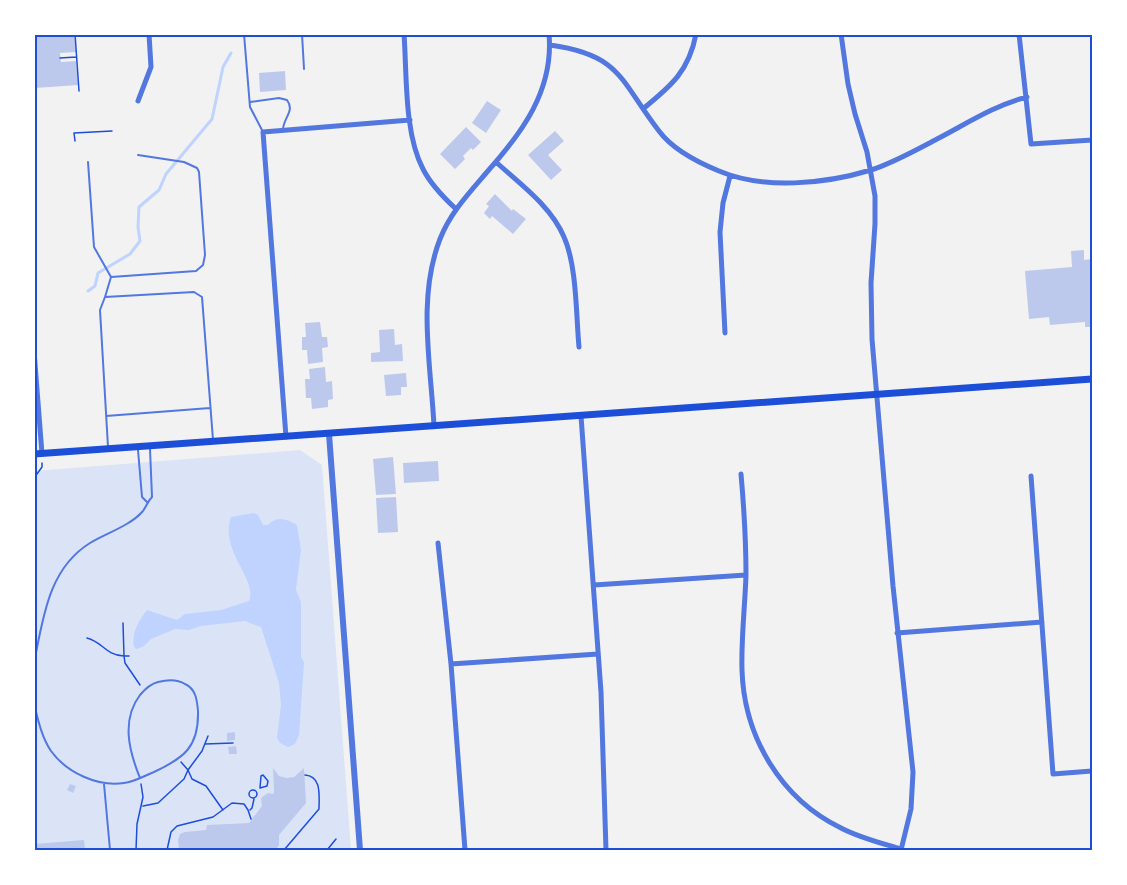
<svg xmlns="http://www.w3.org/2000/svg" width="1127" height="885" viewBox="0 0 1127 885" font-family="Raleway,sans-serif">
  <style>
    .green { fill: #dbe4f7 }
    .water { fill: #bfd3fe }
    .lines { fill: none; stroke-linecap: round; stroke-linejoin: round }
    .stream { stroke: #bfd3fe; stroke-width: 3 }
    .building { fill: #bdc9ec }
    .path { stroke: #1d4ed8; stroke-width: 1.5 }
    .service { stroke: #5277de; stroke-width: 2 }
    .minor { stroke: #5277de; stroke-width: 5 }
    .tertiary { stroke: #5277de; stroke-width: 6 }
    .secondary { stroke: #1d4ed8; stroke-width: 7 }
    .neatline { fill: none; stroke: #1d4ed8; stroke-width: 2 }
  </style>
  <rect width="100%" height="100%" fill="#f2f2f2"/>
  <path class="green" d="M300,450L322,465L351,850H35V471Z"/>
  <path class="water" d="M254,513L258,515L263,525H268C277,515 287,519 297,525L301,550L296,590L301,602V657L304,662L299,735L295,744L288,747L280,743L277,738L281,705L279,683L261,627L245,621L201,626L189,630L175,629L151,639L144,646L137,649L134,647C131,632 139,621 147,610L177,620L185,614L221,610L249,601C258,579 219,551 231,517Z"/>
  <g class="lines">
    <path class="stream" d="M88,291L95,286L98,273L130,254L140,241L138,227L139,207L159,190L166,174L212,119L223,67L231,53"/>
  </g>
  <path class="building" d="M34,34H74L76,52L60,53L61,62L76,61L78,85L35,88Z
    M285,71L286,90L260,92L259,73Z
    M487,101L501,110L486,133L472,123Z
    M466,127L481,142L473,150L471,148L463,156L465,159L455,169L440,154Z
    M555,131L564,141L548,155L562,170L551,180L528,155Z
    M495,194L512,211L513,209L526,219L513,234L492,216L490,219L484,213L489,206L486,204Z
    M1084,250V260L1092,259V327H1085V322L1050,325L1049,317L1029,319L1025,271L1072,267L1071,251Z
    M320,322L322,337H327L328,347L322,348L323,362L308,364L307,350H302V337H306L305,323Z
    M394,329L395,345L402,344L403,361L371,362V353L380,352L379,330Z
    M325,367L326,382L332,381L333,399L328,400V407L312,409L311,398H306L305,379H310L309,369Z
    M406,373L407,387H401V395L386,396L384,375Z
    M393,457L396,494L376,495L373,459Z
    M438,461L439,481L404,483L403,463Z
    M396,497L398,532L378,533L376,498Z
    M235,732V740L227,741V733Z
    M236,746L237,754H229L228,747Z
    M273,768L279,776L287,778L294,777L304,768L306,803L279,835V845L276,850L179,849L178,840L180,834L185,832L206,830L207,825L249,823L262,806L261,798L268,793L273,794L274,792Z
    M70,784L76,786L73,793L67,790Z
    M84,840L85,850H34V844Z"/>
  <g class="lines">
    <path class="path" d="M75,34L79,91
      M60,58L76,57
      M75,141L74,133L112,131
      M34,478L42,467V463
      M87,638C103,642 105,655 124,656L123,623
      M129,656H124L125,663L140,685
      M205,744L233,743
      M181,762L188,770L202,751L208,736
      M263,775L268,781L267,786L260,788L261,776Z
      M249 794a4 4 0 1 1 8 0a4 4 0 1 1-8 0Z
      M143,806L158,803L184,779L188,770L192,779L206,786L223,810
      M250,810L252,808L254,799
      M136,850L137,824L143,797L141,784
      M167,850L171,832L177,826L213,817L232,803L244,804L248,810L251,819
      M284,850L319,809C319,796 322,776 305,775
      M327,850L336,839"/>
    <path class="service" d="M244,34L250,107L263,132
      M302,34L304,69
      M250,102L279,98L287,100C295,111 284,117 283,129
      M88,162L94,247L111,277
      M105,297L111,277L196,271L203,265L205,255L199,172L197,168L184,162L138,155
      M106,416L210,408
      M108,447L100,310L105,297L194,292L202,297L213,440
      M138,450L142,497L147,502
      M34,663C43,619 48,569 90,543C105,534 131,525 142,512C146,508 147,502 152,497L150,449
      M34,704C38,720 42,738 51,751C67,773 98,787 124,783C134,782 144,776 154,772C184,758 199,747 198,711C197,700 196,689 185,684C177,679 166,680 158,682C150,684 145,689 140,695C121,720 129,751 140,778
      M104,784L110,850"/>
    <path class="minor" d="M404,34C407,75 404,133 423,169C431,185 443,197 456,209
      M841,34L848,84L855,114L867,152L875,196V224L871,283L872,339L893,586L913,772L911,809L901,850
      M1019,34L1031,144L1092,140
      M550,45C622,55 620,81 659,131C673,150 697,162 719,171C764,190 825,184 871,170C893,163 916,150 937,139C966,124 995,105 1027,97
      M138,101L151,67L149,34
      M644,108C671,86 689,71 696,34
      M496,162C520,184 551,206 564,237C577,266 576,315 579,347
      M725,333L720,232L723,203L730,176
      M34,351L42,454
      M581,416L601,692L606,850
      M434,426C431,365 417,298 440,239C450,213 469,193 487,172C522,133 554,90 549,34
      M286,437L263,132L410,120
      M741,474C744,508 746,541 746,575C745,606 741,639 742,670C744,737 781,799 841,828C860,838 881,843 901,849
      M1031,476L1053,774L1092,771
      M438,543L451,664L465,850
      M594,585L746,575
      M897,633L1042,622
      M451,664L598,654"/>
    <path class="tertiary" d="M329,434L360,850"/>
    <path class="secondary" d="M34,454L1092,379"/>
  </g>
  <rect width="1127" height="885" fill="none" stroke="#ffffff" stroke-width="72"/>
  <rect x="36" y="36" width="1055" height="813" class="neatline"/>
</svg>
